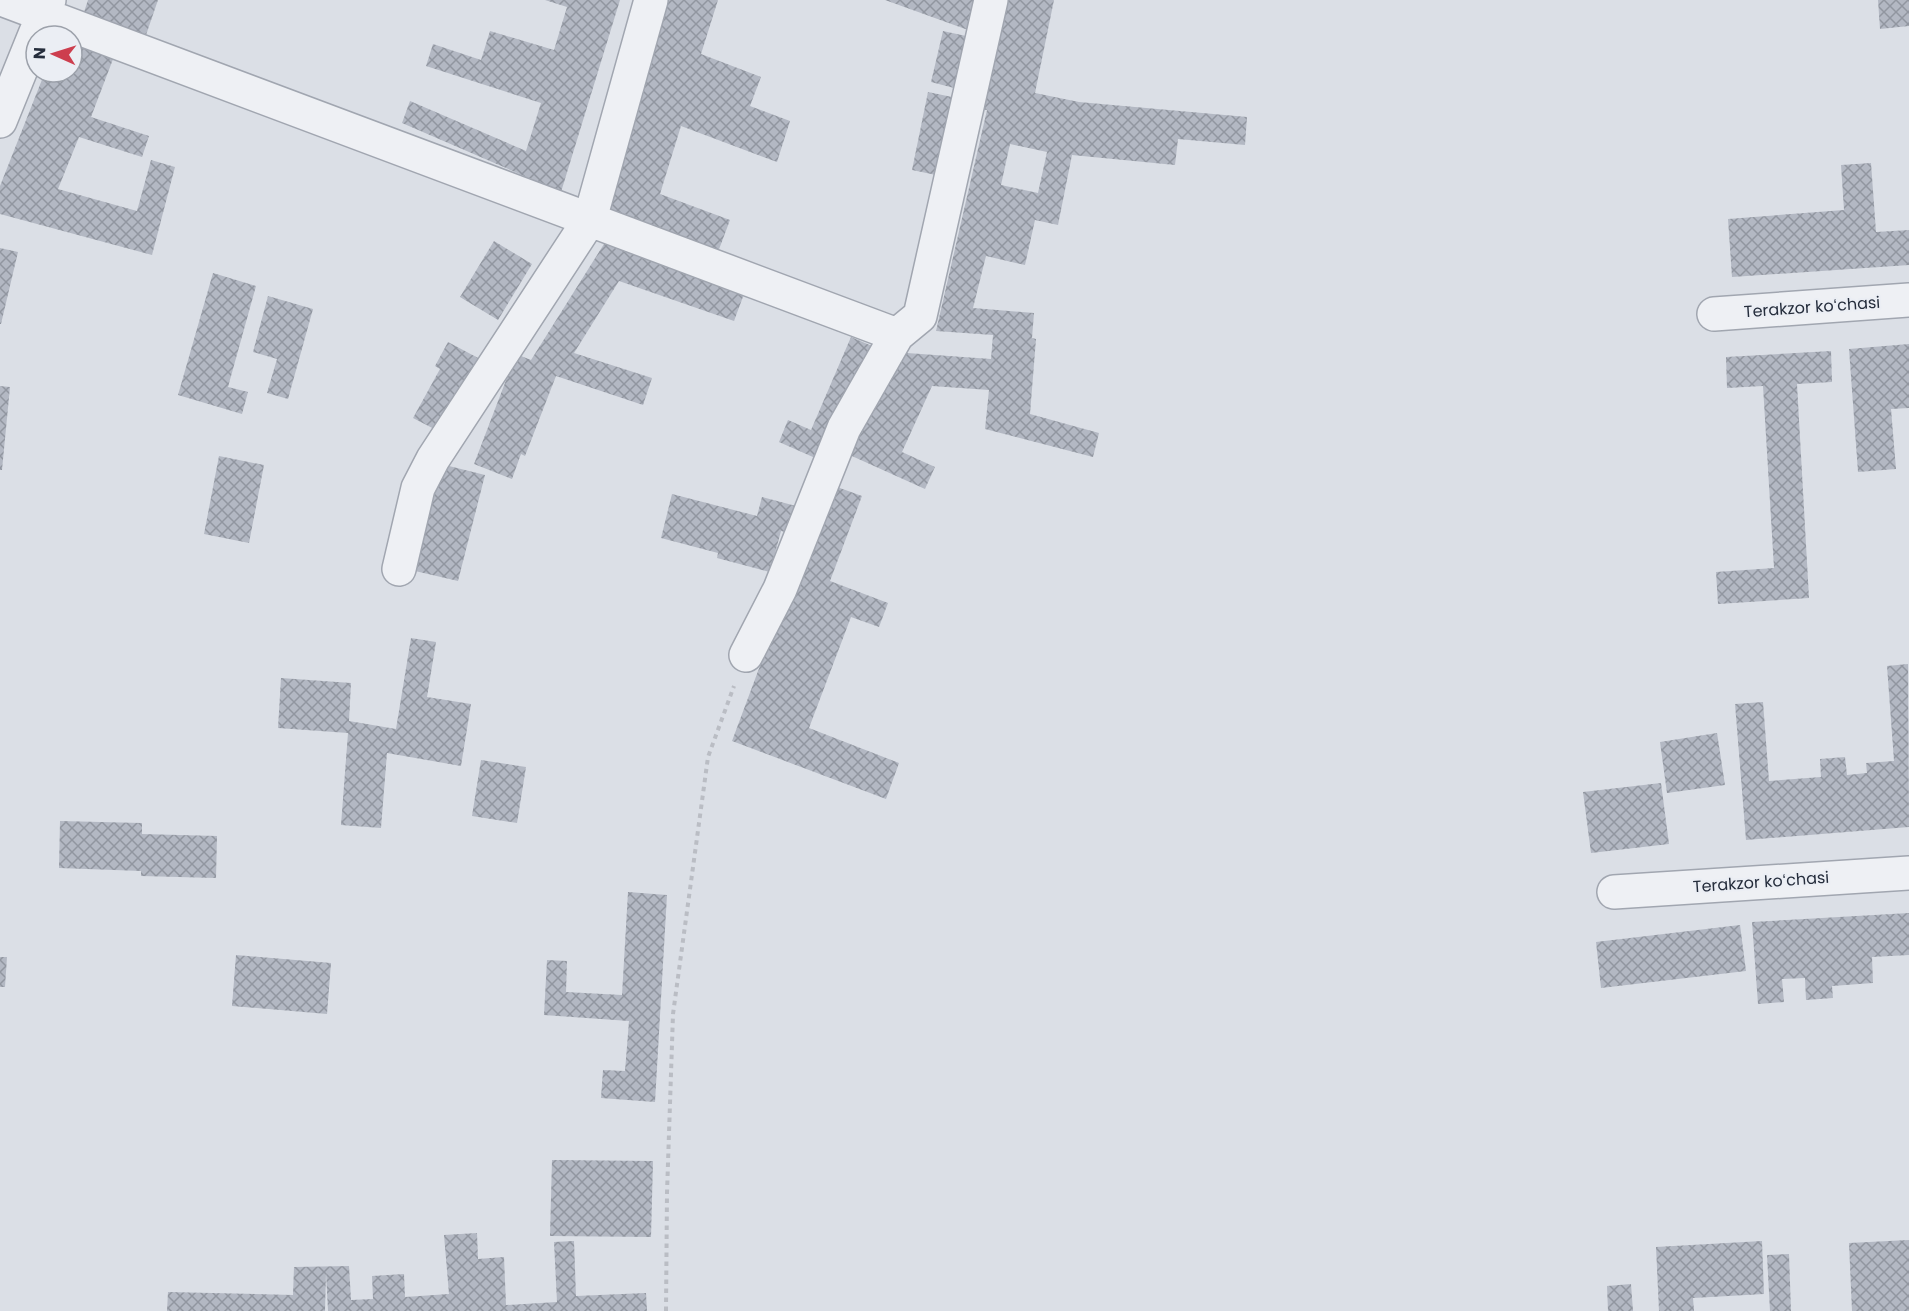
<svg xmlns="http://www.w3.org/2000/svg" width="1909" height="1311" viewBox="0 0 1909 1311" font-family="Poppins,sans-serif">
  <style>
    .building { fill: url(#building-cross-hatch); fill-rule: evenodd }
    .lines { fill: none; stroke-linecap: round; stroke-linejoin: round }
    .minor-casing { stroke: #a1a6b0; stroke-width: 36 }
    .path { stroke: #babdc4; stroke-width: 4; stroke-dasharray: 4.5 4.5; stroke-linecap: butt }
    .minor { stroke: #eef0f4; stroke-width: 33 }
    .labels { text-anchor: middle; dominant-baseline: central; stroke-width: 4.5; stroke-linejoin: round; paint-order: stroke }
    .street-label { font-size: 16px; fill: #252d3c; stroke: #ebeef4 }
  </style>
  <defs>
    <pattern id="building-cross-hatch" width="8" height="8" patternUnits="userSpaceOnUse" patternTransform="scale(1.5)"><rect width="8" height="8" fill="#b3b8c3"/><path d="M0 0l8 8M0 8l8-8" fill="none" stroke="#9196a0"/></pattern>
  </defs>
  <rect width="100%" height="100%" fill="#dbdfe6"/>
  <path class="building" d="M88,0H158L146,35L83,15Z
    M545,0H620L561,192L402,123L410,101L526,151L541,103L426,66L433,44L481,60L490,31L554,50L567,7Z
    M665,0H718L701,54L761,77L750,106L790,121L777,162L681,126L660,194L730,220L718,252L602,208Z
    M885,0H974L968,30Z
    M1002,0H1054L1035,93L1079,102L1247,117L1245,145L1178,139L1175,165L1072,155L1058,225L1035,220L1025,265L986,256L973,308L1034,313L1032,338L1036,339L1030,414L1099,433L1093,457L985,429L989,390L932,386L902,452L935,467L925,489L843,452L893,352L991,359L993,335L936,331L987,110L979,109ZM1010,144L1047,152L1038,193L1001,185Z
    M1878,0H1909V26L1880,29Z
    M943,31L966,36L954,88L931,82Z
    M72,38L115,54L91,117L149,136L142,157L79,137L58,189L137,211L151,160L175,167L152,255L0,214V186L45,72H72Z
    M928,92L952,97L936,175L912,170Z
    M1871,163L1876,232L1909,230V265L1732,277L1728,219L1844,210L1841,165Z
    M494,241L532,264L498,320L460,297Z
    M604,244L744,294L734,321L619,281L574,353L652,378L643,405L556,376L525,456L521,454L512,479L474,464L516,354L531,360Z
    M0,248L18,252L1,324H0Z
    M213,273L256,286L228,387L248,392L242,414L178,395Z
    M268,296L313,309L288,399L267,393L277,359L253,352Z
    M851,337L872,346L822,461L779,442L788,420L811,430Z
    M448,342L480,359L440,432L413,418L440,369L435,366Z
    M1909,344V408L1891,409L1896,469L1858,472L1849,349Z
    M1831,351L1832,382L1797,384L1809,598L1718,604L1716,572L1774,568L1763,386L1727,388L1726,357Z
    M0,386L10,387L2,470H0Z
    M219,456L264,465L249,543L204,534Z
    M441,464L485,475L458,581L415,571Z
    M826,483L862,496L830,581L888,603L879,627L851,617L809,728L899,763L886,799L732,741L806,542Z
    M672,494L757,516L762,497L796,506L789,533L781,531L770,572L717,558L718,553L661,538Z
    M411,638L436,642L427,697L471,704L461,766L387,753L381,828L341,825L348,733L278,728L281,678L351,683L349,721L396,729Z
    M1908,664L1909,827L1746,840L1735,704L1763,702L1769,781L1821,777L1820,759L1845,757L1847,775L1867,773L1866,763L1894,761L1887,666Z
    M1717,733L1725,785L1667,793L1660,742Z
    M481,760L526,767L517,823L472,816Z
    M1661,783L1669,844L1591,853L1583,792Z
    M60,821L142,823V834L217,836L216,878L141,876V871L59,868Z
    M628,892L667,895L655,1102L601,1098L603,1070L625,1071L629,1021L544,1015L547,960L567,961L566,992L622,995Z
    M1909,913V955L1872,957L1873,983L1832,986L1833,998L1806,1000L1805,978L1782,979L1784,1002L1758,1004L1752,922Z
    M1740,925L1746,971L1601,988L1596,942Z
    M236,955L331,963L327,1014L232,1006Z
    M0,957H7L5,987H0Z
    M552,1160L653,1161L651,1237L550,1236Z
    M477,1233L478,1259L504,1257L506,1305L557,1302L554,1242L574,1241L576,1296L646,1293L647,1311H328L326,1272L325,1311H167L168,1292L293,1295L294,1267L349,1266L351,1300L373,1299L372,1276L404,1274L405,1297L449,1294L444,1235Z
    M1909,1240V1311H1852L1849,1243Z
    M1762,1241L1764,1294L1693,1298L1694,1311H1659L1656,1247Z
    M1789,1254L1791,1311H1770L1767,1255Z
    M1631,1284L1633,1311H1608L1607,1286Z"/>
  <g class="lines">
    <defs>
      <path id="minor" d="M4,0L897,335L920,316L991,0
        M0,121L49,0
        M1714,314L1909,300
        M399,569L418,488L433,459L590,219L651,0
        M746,655L780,589L844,428L897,335
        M1614,892L1909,873"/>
    </defs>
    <use href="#minor" class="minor-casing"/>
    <path class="path" d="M666,1311L667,1193L673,1014L708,757L734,686"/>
    <use href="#minor" class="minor"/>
  </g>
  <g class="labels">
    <g class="street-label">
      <text transform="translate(1812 307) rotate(-4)">Terakzor koʻchasi</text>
      <text transform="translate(1761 882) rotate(-4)">Terakzor koʻchasi</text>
    </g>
  </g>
  <g transform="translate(54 54) rotate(273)"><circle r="28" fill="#ebeef4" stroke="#9ca1aa" stroke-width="1.5"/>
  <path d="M0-4.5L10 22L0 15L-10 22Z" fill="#cd3e4e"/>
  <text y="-9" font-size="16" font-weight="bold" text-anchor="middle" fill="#252d3c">N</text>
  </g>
</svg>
